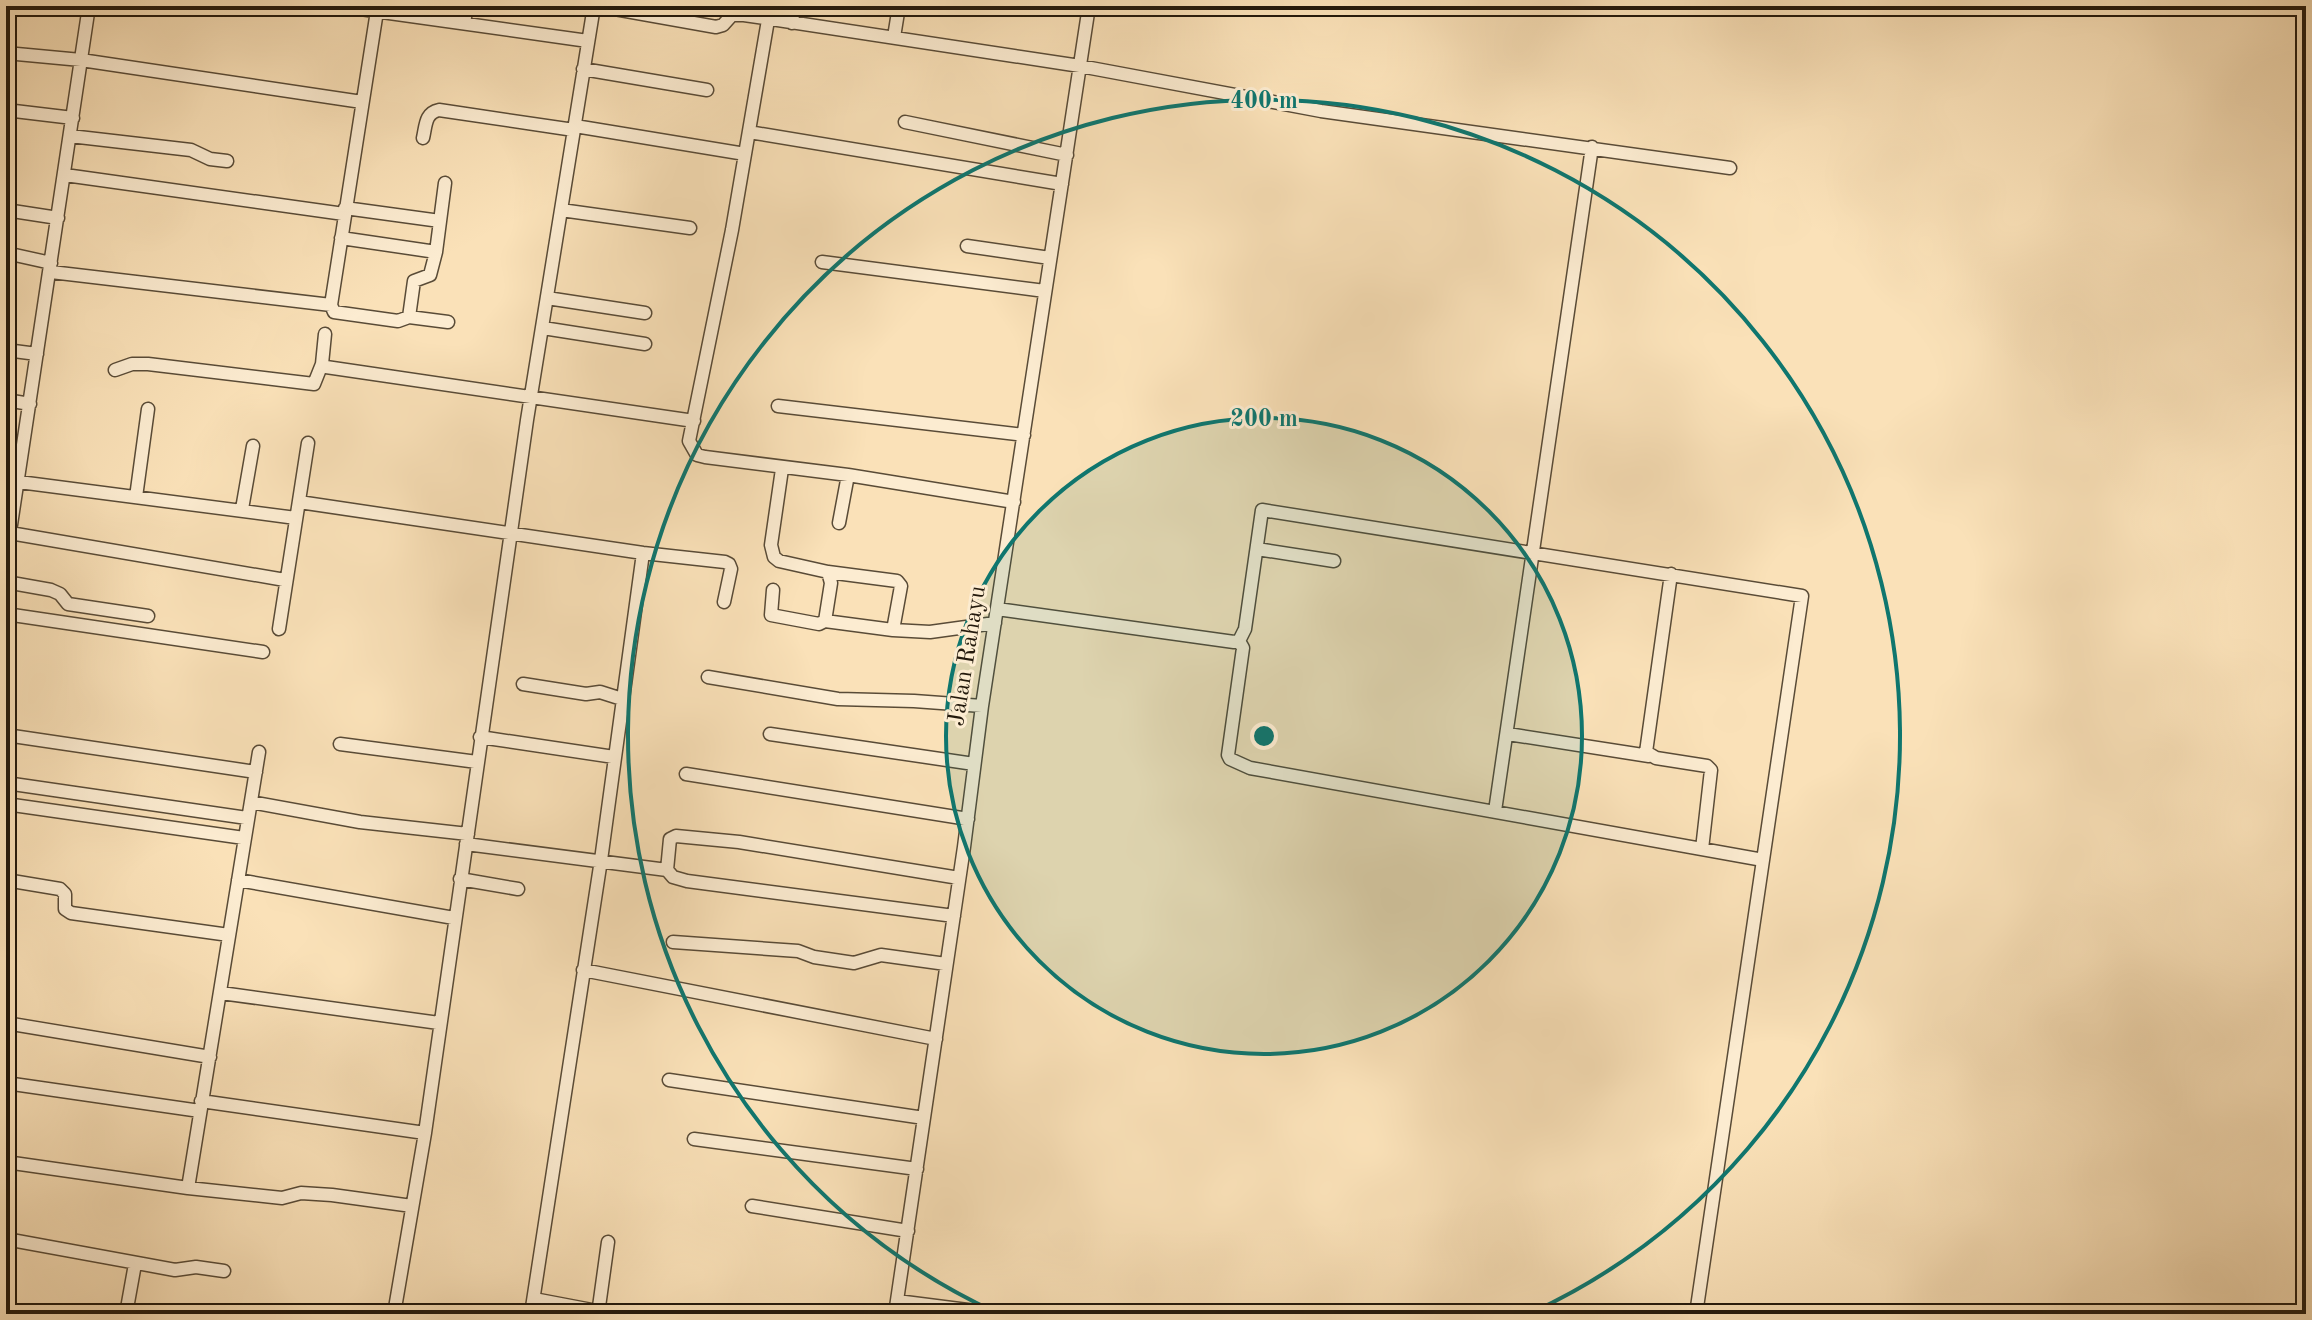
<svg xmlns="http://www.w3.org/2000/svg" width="2312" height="1320" viewBox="0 0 2312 1320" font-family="'Old Standard TT',serif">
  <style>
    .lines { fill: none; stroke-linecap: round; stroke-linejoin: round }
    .minor-casing { stroke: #594b37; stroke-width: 15 }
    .minor { stroke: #fcecd1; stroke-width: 12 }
    .ring { fill: none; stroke: #0f766e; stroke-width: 4 }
    .labels { text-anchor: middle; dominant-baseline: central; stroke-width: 6; stroke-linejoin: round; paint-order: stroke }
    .street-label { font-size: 24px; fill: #23190c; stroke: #fcecd1 }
    .centre { fill: #0f766e; stroke: #fcecd1; stroke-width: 4 }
    .ring-label { font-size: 24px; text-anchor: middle; font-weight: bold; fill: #0f766e; stroke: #fcecd1; stroke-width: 6; stroke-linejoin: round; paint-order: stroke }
  </style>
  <rect width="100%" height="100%" fill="#fae1b8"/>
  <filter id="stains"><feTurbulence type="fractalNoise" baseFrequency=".0025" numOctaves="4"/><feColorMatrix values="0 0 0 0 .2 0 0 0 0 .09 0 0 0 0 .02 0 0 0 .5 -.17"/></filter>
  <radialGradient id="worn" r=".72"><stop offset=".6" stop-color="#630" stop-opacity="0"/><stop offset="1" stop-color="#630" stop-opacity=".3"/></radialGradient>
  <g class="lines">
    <defs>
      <path id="minor" d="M339,6L588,41
        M598,6L716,27L723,25L732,15H744L1080,66L1321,111L1730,168
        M768,20L732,230L689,441L697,455L705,457L848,475L1014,502
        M464,23L467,6
        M792,23L794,6
        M894,37L899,6
        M6,53L81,60L362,102
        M583,69L707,90
        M6,110L73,118
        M905,122L1067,155
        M575,126L745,154
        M749,132L1062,184
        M70,136L191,150L210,159L227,161
        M423,138C426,125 425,113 439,110L574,130
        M65,175L344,214
        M345,208L440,221
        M6,210L58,218
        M561,210L690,228
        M341,238L436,252L445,183
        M967,246L1050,258
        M6,253L51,263
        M822,262L1045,291
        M51,272L331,305L334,312L398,321L409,317L448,322
        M547,298L645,313
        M331,305L377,11
        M409,317L414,281L430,275L436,252
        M543,328L645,344
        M325,334L322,364L326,367L694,421
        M6,350L37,354
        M115,370L132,364H148L314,384L322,364
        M6,400L30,404
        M778,406L1024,435
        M782,469L771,545L774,557L779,561L828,572L897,581L901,586L893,630L825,621
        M19,482L296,518
        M136,497L148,409
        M299,502L643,553L725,562L729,564L731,569L724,602
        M242,509L253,446
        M839,523L848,475
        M10,533L285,580
        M1257,549L1334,561
        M6,558L89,6
        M1671,574L1646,752L1656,758L1707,766L1711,770L1702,849
        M6,582L51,590L60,594L68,604L148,616
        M773,590L771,615L819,624L825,621L831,583L828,572
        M997,609L1234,642L1239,641
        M6,614L263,652
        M279,629L308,443
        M893,630L930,632L995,623
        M1239,641L1245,629L1262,510L1802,596L1696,1314
        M1239,641L1243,648L1228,755L1230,759L1250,768L1763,860
        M708,677L838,699L914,701L982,706
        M523,684L586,694L600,692L622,699
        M770,734L974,764
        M1508,734L1649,756
        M6,735L256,772
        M480,737L614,757
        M340,744L477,762
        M686,774L968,819
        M6,783L247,818
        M251,802L360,822L468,834
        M6,804L244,838
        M1495,811L1592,147
        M466,844L667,870L670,839L676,836L739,842L959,878
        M667,870L673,877L687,881L954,916
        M460,879L518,889
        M6,880L60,889L65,894V909L71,913L229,935
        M238,880L454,918
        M673,942L798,951L814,957L854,963L881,955L946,964
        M583,970L936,1039
        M221,993L439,1023
        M6,1023L210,1057
        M669,1080L924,1118
        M6,1083L200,1111
        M201,1101L425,1133
        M694,1139L917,1169
        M6,1162L188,1188L282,1198L301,1193L332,1195L412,1206
        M188,1188L259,752
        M752,1206L908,1231
        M6,1239L175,1270L196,1267L224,1271
        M534,1299L613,1314
        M897,1301L999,1314
        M6,1314H9
        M126,1314L135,1264
        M394,1314L425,1133L527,420L594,6
        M531,1314L601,860L643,553
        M598,1314L608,1242
        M895,1314L964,847L982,706L1089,6"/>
    </defs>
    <use href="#minor" class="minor-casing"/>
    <use href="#minor" class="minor"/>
  </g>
  <circle cx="1264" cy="736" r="318" fill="#0f766e" fill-opacity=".12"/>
  <g class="ring">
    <circle cx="1264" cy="736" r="318"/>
    <path d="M995 1312A636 636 0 1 1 1533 1312"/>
  </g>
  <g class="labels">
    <g class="street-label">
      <text transform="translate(968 656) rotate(-81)">Jalan Rahayu</text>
    </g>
  </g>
  <circle cx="1264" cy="736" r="12" class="centre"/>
  <g class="ring-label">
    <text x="1264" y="108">400 m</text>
    <text x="1264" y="426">200 m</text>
  </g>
  <rect width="2312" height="1320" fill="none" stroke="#fae1b8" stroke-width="32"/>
  <rect x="8" y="8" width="2296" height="1304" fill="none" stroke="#23190c" stroke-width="4"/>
  <rect x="16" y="16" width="2280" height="1288" fill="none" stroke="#23190c" stroke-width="2"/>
  <rect width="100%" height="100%" filter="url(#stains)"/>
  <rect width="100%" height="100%" fill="url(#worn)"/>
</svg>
